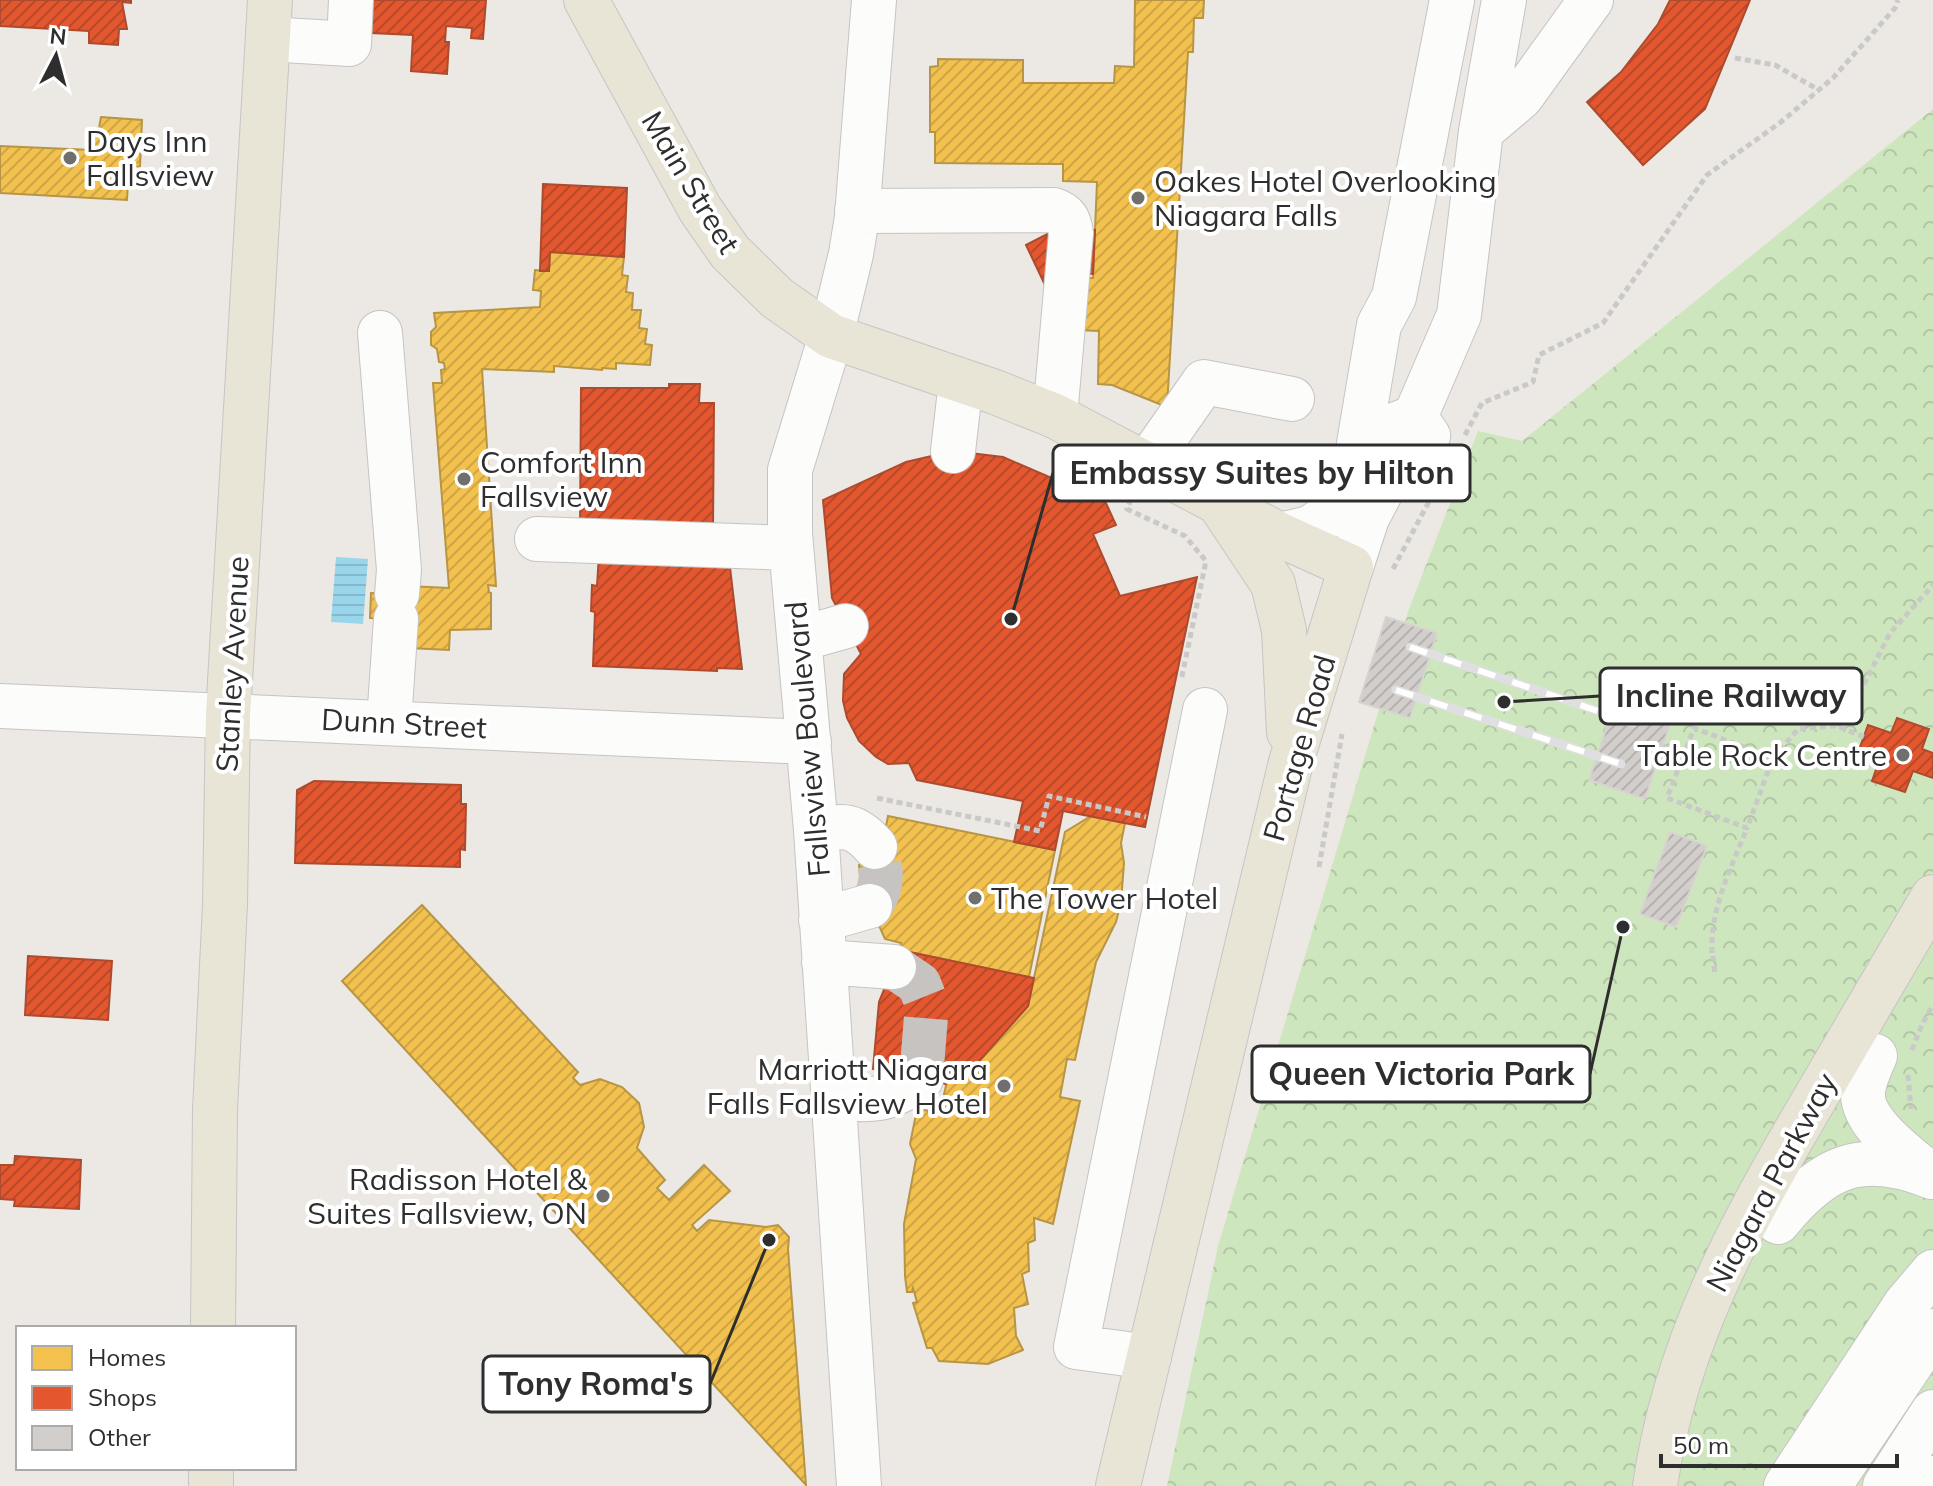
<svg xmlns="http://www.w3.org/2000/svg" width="1933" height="1486" viewBox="0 0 1933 1486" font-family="Mulish,sans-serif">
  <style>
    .park { fill: url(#park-crowns) }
    .water { fill: url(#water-rules) }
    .homes { fill: url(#homes-hatch); stroke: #b79544; stroke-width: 2 }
    .shops { fill: url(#shops-hatch); stroke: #ad4b2e; stroke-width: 2 }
    .building { fill: url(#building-hatch); stroke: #d7d4d0; stroke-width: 2 }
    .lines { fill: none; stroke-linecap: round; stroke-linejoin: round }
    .minor-tunnel { stroke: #c6c3c0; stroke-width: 44; stroke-dasharray: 44 22; stroke-linecap: butt }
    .minor-casing { stroke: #c5c4c5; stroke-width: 46 }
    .major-casing { stroke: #c6c5c4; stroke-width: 46 }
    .path { stroke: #c9c9c8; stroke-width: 5; stroke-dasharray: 6 4; stroke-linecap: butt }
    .minor { stroke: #fcfcfb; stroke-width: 44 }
    .major { stroke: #e8e4d6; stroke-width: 44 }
    .rail-casing { stroke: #dfdfe1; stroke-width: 9 }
    .rail { stroke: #fff; stroke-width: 6; stroke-dasharray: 18; stroke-linecap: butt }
    .poi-dot { fill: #706f6e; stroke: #fff; stroke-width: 3 }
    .labels { text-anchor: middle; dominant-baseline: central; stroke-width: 8; stroke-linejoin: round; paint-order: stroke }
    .poi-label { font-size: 30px; fill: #2e2e2e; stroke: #fff; text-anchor: start }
    .street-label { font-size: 30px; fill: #2e2e2e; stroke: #fff }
    .leader { fill: none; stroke: #2e2e2e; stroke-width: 3 }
    .callout-dot { fill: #2e2e2e; stroke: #fff; stroke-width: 3 }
    .callout { fill: #fff; stroke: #2e2e2e; stroke-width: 3 }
    .callout-label { font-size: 32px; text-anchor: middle; font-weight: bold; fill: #2e2e2e }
  </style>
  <defs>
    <pattern id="park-crowns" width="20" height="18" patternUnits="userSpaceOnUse" patternTransform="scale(2)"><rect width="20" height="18" fill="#cee6be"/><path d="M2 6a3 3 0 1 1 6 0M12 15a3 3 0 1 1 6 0" fill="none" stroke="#b1c6a4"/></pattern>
    <pattern id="water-rules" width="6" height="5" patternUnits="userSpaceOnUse" patternTransform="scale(2)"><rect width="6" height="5" fill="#99d6ec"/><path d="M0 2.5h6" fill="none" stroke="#84b8cb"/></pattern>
    <pattern id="homes-hatch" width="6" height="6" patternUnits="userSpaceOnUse" patternTransform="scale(2)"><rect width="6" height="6" fill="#f2c14e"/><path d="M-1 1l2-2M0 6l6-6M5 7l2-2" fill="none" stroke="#d0a644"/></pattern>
    <pattern id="shops-hatch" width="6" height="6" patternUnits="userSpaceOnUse" patternTransform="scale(2)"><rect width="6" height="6" fill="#e4572e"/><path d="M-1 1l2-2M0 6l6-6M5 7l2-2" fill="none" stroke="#b94828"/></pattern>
    <pattern id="building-hatch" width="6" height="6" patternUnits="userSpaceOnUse" patternTransform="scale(2)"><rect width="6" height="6" fill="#d1cecb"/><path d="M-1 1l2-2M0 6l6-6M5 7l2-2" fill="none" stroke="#b4b1af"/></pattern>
  </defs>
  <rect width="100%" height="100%" fill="#ece8e4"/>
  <path class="park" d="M1933,109V1486H1167L1218,1246L1409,609L1478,431L1522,441Z"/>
  <path class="water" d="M336,557L368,559L363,624L331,622Z"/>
  <path class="homes" d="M1135,0H1204L1203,18H1194L1193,52H1188L1167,407L1112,385L1098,384L1099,331L1076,330L1078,278H1093L1097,182L1063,181V164L935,163V132H930V67L938,66V59L1023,60V83H1114L1115,66L1134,67Z
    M101,117L142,120L140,167L129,165L127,200L0,193V146L92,150L93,128H99Z
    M550,252L624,257L622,275L628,276L626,292L633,293L632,310H641L639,328L647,329L645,344L652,345L650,365L616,363V369L602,368V370L554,366V372L482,369L496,586L488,585L489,592L491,593V629L450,630L449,650L408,648L402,619L370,618L371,593L409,595V586L449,588L433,383H442L441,370L445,369L444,363L439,362L437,349L431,345V332L436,327L434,313L540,307L541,291L533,290L535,270L549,271Z
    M888,816L1055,850L1029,977L900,950L901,943L885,939L861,886L859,865L884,837Z
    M1091,816L1125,823L1121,843L1124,863L1121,902L1116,922L1096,962L1075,1060L1067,1059L1060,1097L1080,1101L1053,1224L1034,1218L1035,1240L1028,1243L1029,1271L1022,1274L1028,1304L1014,1308L1016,1336L1023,1350L988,1364L939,1361L932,1348H927L913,1303L917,1302L913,1288L912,1292H907L905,1276L904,1224L916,1159L910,1144L917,1109L931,1111L933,1097L943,1099L949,1072L967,1075L1028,1006L1065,832Z
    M422,905L578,1072L573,1078L580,1085L600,1079L622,1087L639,1103L644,1127L637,1148L665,1180L657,1188L669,1200L704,1165L730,1191L692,1225L697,1231L709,1220L766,1227L778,1225L789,1237L788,1249L806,1485L342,981Z"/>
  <path class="shops" d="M0,0H131V3L122,2L127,29H119L118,45L89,43V31L0,26Z
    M372,0H486L483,39L471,38L472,28L446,26L445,42H449L447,74L411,71L413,35L371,33Z
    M1670,0H1750L1705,109L1643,165L1587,102L1621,72L1658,24Z
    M543,184L627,188L624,257L550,252L549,271H540Z
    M1059,228L1095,230L1093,274L1067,272L1045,285L1026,245Z
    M669,384H700L699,403H714L713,527L580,531L581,388H669Z
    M953,451L1003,457L1105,501L1116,525L1093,534L1120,596L1197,577L1145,827L1063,811L1055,850L1014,842L1023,801L917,780L909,763L888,764L876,757L859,741L847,718L843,701L844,674L861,654L832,598L823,500L906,462Z
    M599,554L729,559L742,669L717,668V671L593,666L595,612L591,611L592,585L597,586Z
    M1897,718L1929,729L1922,749L1933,753V778L1913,771L1905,792L1872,781L1880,758L1859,750L1868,725L1891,733Z
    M314,781L461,785V804H466L465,850L460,849V867L295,863L297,790Z
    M900,950L1034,978L1028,1006L967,1075L949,1072L946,1084L873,1069L879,1002Z
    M28,956L112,961L108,1020L25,1015Z
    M15,1156L81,1160L79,1209L14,1206L15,1200L0,1199V1165H14Z"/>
  <path class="building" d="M1386,617L1437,633L1410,718L1359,702Z
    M1618,693L1674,712L1645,799L1589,780Z
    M1670,832L1707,846L1676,927L1640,914Z"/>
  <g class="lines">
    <path class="minor-tunnel" d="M870,906C884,888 883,869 875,847
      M894,967L919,984L927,1004L921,1079"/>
    <defs>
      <path id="minor" d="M268,39L349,44L351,0
        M1481,131L1521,97L1591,0
        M857,211L1054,210C1066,214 1069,220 1071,233L1055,416
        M380,333L399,570L397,594
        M953,451L961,382
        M1146,465L1204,382L1292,399
        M1390,474L1384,450L1397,424L1415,417L1459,315L1481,131L1504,0
        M1280,535L1310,528L1335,511L1352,485L1379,325L1394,297L1452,0
        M537,539L791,548
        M1351,567L1367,518L1390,474L1416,461L1428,436L1415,417
        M800,639L846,626
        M0,706L809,742
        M389,722L396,619
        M816,830C845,825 855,824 875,847
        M821,920L870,906
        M824,962L894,967
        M1875,1056C1870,1067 1864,1080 1863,1092C1861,1123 1907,1155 1928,1173
        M833,1097C874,1101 885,1102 921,1079
        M1778,1222C1824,1165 1862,1149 1932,1177
        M1149,1357L1076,1347L1205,710
        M859,1486L816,830L790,534V470L831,336L851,254L857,217L874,0
        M1786,1486L1905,1305L1933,1272
        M1829,1486L1933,1331
        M1885,1486L1933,1412
        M1932,1486L1933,1478"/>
      <path id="major" d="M586,0L700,209L730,252L777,298L831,336L995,392L1055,416L1280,535L1351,567L1291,762L1118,1486
        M1221,506L1273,584L1284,630L1289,732
        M213,1328L215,1110L225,904L228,715L270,0
        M211,1486V1468
        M1655,1486C1675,1346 1737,1232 1807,1112C1849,1040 1891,969 1933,897"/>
    </defs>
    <use href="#minor" class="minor-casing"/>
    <use href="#major" class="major-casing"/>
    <path class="path" d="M1735,58L1775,65L1819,90
      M1465,435L1482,403L1533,382L1539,355L1603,323L1707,175L1781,122L1833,78L1895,8L1898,0
      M1131,499L1127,509L1185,536L1206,561L1181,681
      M1393,569L1432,496
      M1837,726L1851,710L1890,633L1933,585
      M1663,746L1684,754
      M1773,758L1694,728L1667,798L1747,828L1773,758L1798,729L1837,726L1864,737
      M877,798L1040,831L1049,796L1146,817
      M1319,867L1342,734
      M1712,953C1710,909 1731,868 1747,828
      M1713,956L1715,975
      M1912,1050L1922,1024L1933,1005
      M1908,1075L1911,1109"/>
    <use href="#minor" class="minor"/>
    <use href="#major" class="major"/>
    <defs>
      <path id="rail" d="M1410,647L1633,723
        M1396,690L1621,764"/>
    </defs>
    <use href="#rail" class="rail-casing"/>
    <use href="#rail" class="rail"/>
  </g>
  <g class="poi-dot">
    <circle cx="70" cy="158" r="8"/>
    <circle cx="1138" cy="198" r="8"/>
    <circle cx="464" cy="479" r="8"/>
    <circle cx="1903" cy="755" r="8"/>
    <circle cx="975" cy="898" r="8"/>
    <circle cx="1004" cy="1086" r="8"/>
    <circle cx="603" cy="1196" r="8"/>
  </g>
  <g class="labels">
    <g class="poi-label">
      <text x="86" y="141">Days Inn<tspan x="86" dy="34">Fallsview</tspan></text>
      <text x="1154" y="181">Oakes Hotel Overlooking<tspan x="1154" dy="34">Niagara Falls</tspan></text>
      <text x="480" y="462">Comfort Inn<tspan x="480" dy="34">Fallsview</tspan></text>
      <text x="1887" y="755" text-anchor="end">Table Rock Centre</text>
      <text x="991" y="898">The Tower Hotel</text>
      <text x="988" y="1069" text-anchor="end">Marriott Niagara<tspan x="988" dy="34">Falls Fallsview Hotel</tspan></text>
      <text x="587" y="1179" text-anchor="end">Radisson Hotel &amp;<tspan x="587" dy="34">Suites Fallsview, ON</tspan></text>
    </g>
    <g class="street-label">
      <text transform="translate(691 182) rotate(59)">Main Street</text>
      <text transform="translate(232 664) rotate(-87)">Stanley Avenue</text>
      <text transform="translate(404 723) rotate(3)">Dunn Street</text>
      <text transform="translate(807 739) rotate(-95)">Fallsview Boulevard</text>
      <text transform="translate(1299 748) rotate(-74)">Portage Road</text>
      <text transform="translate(1771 1182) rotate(-62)">Niagara Parkway</text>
    </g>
  </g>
  <path class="leader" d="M1011 619L1053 473M1504 702L1600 696M1623 927L1590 1074M769 1240L710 1384"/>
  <g class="callout-dot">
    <circle cx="1011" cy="619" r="8"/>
    <circle cx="1504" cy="702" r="8"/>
    <circle cx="1623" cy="927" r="8"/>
    <circle cx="769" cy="1240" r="8"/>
  </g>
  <g class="callout">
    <rect x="1053" y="445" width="417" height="56" rx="8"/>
    <rect x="1600" y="668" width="262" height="56" rx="8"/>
    <rect x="1252" y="1046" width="338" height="56" rx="8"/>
    <rect x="483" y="1356" width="227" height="56" rx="8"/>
  </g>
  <g class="callout-label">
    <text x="1262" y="484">Embassy Suites by Hilton</text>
    <text x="1731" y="707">Incline Railway</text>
    <text x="1421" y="1085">Queen Victoria Park</text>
    <text x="596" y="1395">Tony Roma's</text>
  </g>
  <rect x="16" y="1326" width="280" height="144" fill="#ffffff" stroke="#ababab" stroke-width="2"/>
  <rect x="32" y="1346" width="40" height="24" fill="#f2c14e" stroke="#ababab" stroke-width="2"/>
  <text x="88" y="1366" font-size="24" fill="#2e2e2e">Homes</text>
  <rect x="32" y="1386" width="40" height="24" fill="#e4572e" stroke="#ababab" stroke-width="2"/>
  <text x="88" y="1406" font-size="24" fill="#2e2e2e">Shops</text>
  <rect x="32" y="1426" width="40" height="24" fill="#d1cecb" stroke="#ababab" stroke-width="2"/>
  <text x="88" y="1446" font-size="24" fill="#2e2e2e">Other</text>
  <g transform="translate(56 56) rotate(6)" stroke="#ffffff" stroke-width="6" paint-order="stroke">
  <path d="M0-6L14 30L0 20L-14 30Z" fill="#2e2e2e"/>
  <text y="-12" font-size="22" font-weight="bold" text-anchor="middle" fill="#2e2e2e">N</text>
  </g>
  <path d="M1661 1454v12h236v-12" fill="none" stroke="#2e2e2e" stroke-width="4"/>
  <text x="1673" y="1454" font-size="24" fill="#2e2e2e" stroke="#ffffff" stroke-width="6" paint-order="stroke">50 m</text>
</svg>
